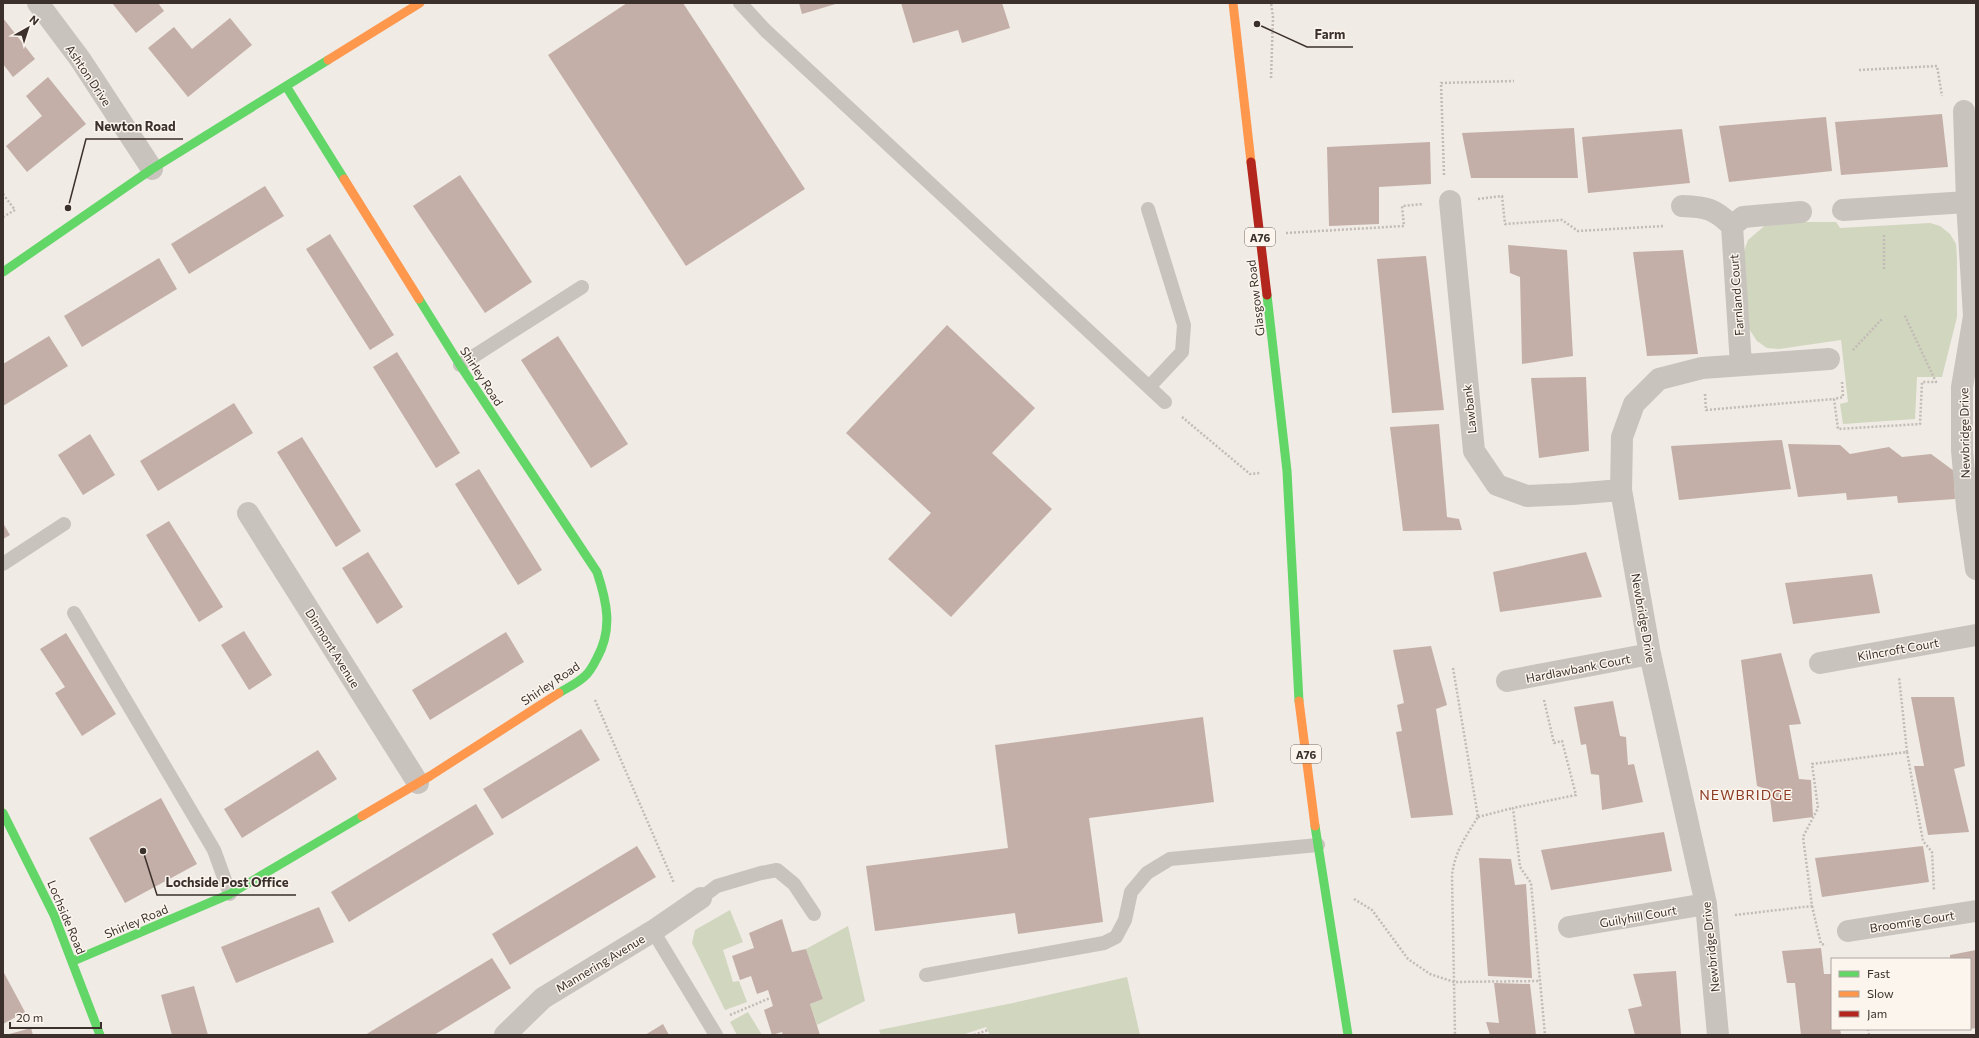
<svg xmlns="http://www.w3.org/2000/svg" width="1979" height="1038" viewBox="0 0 1979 1038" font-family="Commissioner,sans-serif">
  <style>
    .green { fill: #d1d6bf }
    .building { fill: #c3afa7 }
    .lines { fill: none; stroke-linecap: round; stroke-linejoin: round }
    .path { stroke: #c2bbb6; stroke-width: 2.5; stroke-dasharray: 2 2; stroke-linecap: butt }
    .lane { stroke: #c9c3be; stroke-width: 14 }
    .street { stroke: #c9c3be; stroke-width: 22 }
    .fast { stroke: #63d668; stroke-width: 9 }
    .slow { stroke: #ff974d; stroke-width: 9 }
    .jam { stroke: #b3261e; stroke-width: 9 }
    .labels { text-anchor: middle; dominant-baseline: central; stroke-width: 3; stroke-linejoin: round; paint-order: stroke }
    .shield { fill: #fbf5ee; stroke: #756b66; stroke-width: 1 }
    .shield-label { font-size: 11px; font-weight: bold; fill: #3b302b }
    .street-label { font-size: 12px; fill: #3b302b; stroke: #fbf5ee }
    .quarter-label { font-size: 14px; letter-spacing: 1px; fill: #8c3b22; stroke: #fbf5ee }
    .leader { fill: none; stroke: #3b302b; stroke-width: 1.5 }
    .callout-dot { fill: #3b302b; stroke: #fbf5ee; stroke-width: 1.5 }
    .callout-label { font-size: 13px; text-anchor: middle; font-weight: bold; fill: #3b302b; stroke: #fbf5ee; stroke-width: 3; stroke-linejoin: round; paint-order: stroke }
  </style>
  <rect width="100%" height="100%" fill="#f0ebe5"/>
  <path class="green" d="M1769,222H1836L1840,228L1930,223L1940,226L1950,234L1956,244L1957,259V317L1942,377H1917L1915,419L1843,424L1840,404L1848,402L1841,340L1779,349L1767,348L1757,341L1749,329L1743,254L1748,240Z
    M730,910L743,942L723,950L733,982L739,981L747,1002L725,1010L692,943L695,930Z
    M848,926L865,1001L817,1025L810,1004L823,999L806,949Z
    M1127,977L1140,1035H990L986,1027L962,1035H881L879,1030L1013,1003Z
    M748,1012L762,1035H737L730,1022Z"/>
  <path class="building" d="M112,3H158L164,11L136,33Z
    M627,3H683L805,189L686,266L548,55Z
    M799,3H839L802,14Z
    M901,3H1002L1010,28L962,43L958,30L913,43Z
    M3,18L35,59L13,77L3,64Z
    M230,18L252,45L188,97L148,48L174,27L192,49Z
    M48,77L86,124L27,172L6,146L42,116L26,96Z
    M1942,114L1948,167L1841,175L1835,122Z
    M1826,117L1832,171L1729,182L1719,126Z
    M1574,128L1578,178H1471L1462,133Z
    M1682,129L1690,183L1588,193L1582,137Z
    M1430,142L1431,184L1379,187V224L1329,226L1327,147Z
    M460,175L532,282L485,313L413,206Z
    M265,186L284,216L189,274L171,244Z
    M330,234L394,335L370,350L306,249Z
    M1508,245L1567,250L1573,356L1522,364L1520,277L1510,273Z
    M1683,250L1698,354L1647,356L1633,252Z
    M1426,256L1444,410L1392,413L1377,259Z
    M159,258L177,289L82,347L64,316Z
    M947,325L1035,408L992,453L1052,509L951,617L888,559L931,513L846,433Z
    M49,336L68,366L3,406V364Z
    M558,336L628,444L591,468L521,360Z
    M397,352L460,453L436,468L373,367Z
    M1586,377L1589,451L1539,458L1531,378Z
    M234,403L253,433L158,491L140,461Z
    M1439,424L1447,517L1459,519L1462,530L1403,531L1390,427Z
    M90,434L115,475L83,495L58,455Z
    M302,437L361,531L336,547L277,452Z
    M1782,440L1791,489L1679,500L1671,446Z
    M1788,444L1840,445L1850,454L1889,447L1902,457L1931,454L1954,471L1955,499L1898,503L1897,496L1847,500L1846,493L1798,497Z
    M479,469L542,570L518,585L455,484Z
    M169,521L223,607L199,622L146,535Z
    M3,523L10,535L3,539Z
    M368,552L403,607L377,624L342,568Z
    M1586,552L1602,597L1500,612L1493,572Z
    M1872,574L1880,613L1793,624L1785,583Z
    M244,631L272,675L249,690L221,645Z
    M506,632L524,662L430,720L412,690Z
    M66,633L116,714L82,736L55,693L65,687L40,649Z
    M1431,646L1447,705L1436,709L1453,815L1411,818L1396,732L1402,731L1397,705L1404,703L1393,650Z
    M1781,653L1801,724L1789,725L1799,779L1811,780L1813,817L1773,822L1769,790L1757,786L1741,660Z
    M1911,697H1954L1965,766L1954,769L1969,832L1928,835L1914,766H1924Z
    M1613,701L1620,736L1626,737L1628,765L1634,764L1643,802L1602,810L1599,775L1591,774L1586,744L1581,745L1574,707Z
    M1203,717L1214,802L1089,818L1103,922L1018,934L1015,913L875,931L866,866L1008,848L995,745Z
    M581,729L600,760L502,819L483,789Z
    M318,750L337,779L242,838L224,809Z
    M161,798L197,864L125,903L89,838Z
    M476,804L494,834L349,922L331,892Z
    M1664,832L1672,871L1551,890L1541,850Z
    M637,846L656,877L510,965L492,934Z
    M1923,846L1929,882L1822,897L1815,858Z
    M1479,858L1511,859L1515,885L1526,884L1532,978L1488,976Z
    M319,907L334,942L236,983L221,947Z
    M782,919L792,952L806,949L823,999L810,1004L820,1035H783L782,1032L772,1035L764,1010L773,1006L768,990L757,994L751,976L740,980L732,956L754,948L749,933Z
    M1821,948L1824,974H1832V1029H1840L1841,1035H1801L1795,983H1787L1782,951Z
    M1976,950V1028L1970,1029V959H1950V955Z
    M492,958L511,988L434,1035H365Z
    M3,971L25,1012L3,1024Z
    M1676,971L1681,1035H1635L1628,1009L1642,1006L1633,974Z
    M1494,983L1530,984L1536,1035H1490L1486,1022L1499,1023Z
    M194,986L208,1035H172L161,995Z
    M663,1024L669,1035H645Z
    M31,1028L33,1035H6Z"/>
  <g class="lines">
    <path class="path" d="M1859,70L1937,66L1942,96
      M1271,78L1273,17L1271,3
      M1444,175L1441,83L1514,81
      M3,194L15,210L3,217
      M1478,199L1502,196L1505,224L1562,220L1578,231L1664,226
      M1286,233L1404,226L1402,206L1423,204
      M1884,235V270
      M1853,350L1882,319
      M1842,382L1843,397L1834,399L1838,429L1920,424L1922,382H1936L1904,314
      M1705,394L1706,410L1834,399
      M1182,417L1250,474L1260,473
      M1453,668L1478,817C1466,836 1454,853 1452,876L1455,1035
      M595,700L674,883
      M1544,700L1554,743L1562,741L1576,795L1513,808L1520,867L1531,883L1545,1035
      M1907,752L1923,841L1932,852L1934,891
      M1478,817L1513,808
      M1354,899L1372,910L1408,959L1430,974L1454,982L1539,981
      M1812,906L1821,944L1826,945
      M1735,915L1812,906L1803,837L1818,808L1812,764L1907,752L1899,677
      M730,1015L770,998
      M1868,1029L1869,1035
      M974,1035L988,1030"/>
    <path class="lane" d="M740,3L766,31L1165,402
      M1148,209L1184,325L1182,352L1149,387
      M460,365L582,287
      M3,564L64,524
      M74,613L214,850L230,894
      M701,898L717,886L761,873L777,870L794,884L814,914
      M653,931L716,1035
      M926,975L1104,943L1116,937L1125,920L1131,892L1147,873L1170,859L1318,845"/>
    <path class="street" d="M38,3L80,59L152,169
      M1964,111L1967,202L1974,316L1962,387V450L1967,507L1976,569
      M1450,201L1474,451L1497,485L1527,496L1572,494L1621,490
      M1682,206C1706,207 1714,208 1732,226L1743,217L1801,212
      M1843,210L1967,202
      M1732,226L1741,365
      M248,513L418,783
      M1820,663L1976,635
      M1507,681L1650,654
      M1569,927L1706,904
      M1848,931L1976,911
      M505,1035L543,998L653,931L701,898
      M1718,1035L1706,904L1650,654L1621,490L1622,437L1634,404L1659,379L1702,368L1829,359"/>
    <path class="fast" d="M286,86L344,179
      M3,272L152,169L328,60
      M1267,295L1287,471L1299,701
      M419,299L460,365L597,572C607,602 613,629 597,658C594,664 590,672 585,676C578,683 567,688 559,693
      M3,813L54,915L100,1035
      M1315,826L1348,1035
      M73,961L230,894L362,816"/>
    <path class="slow" d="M1233,3L1251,162
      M328,60L420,3
      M344,179L419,299
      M1299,701L1315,826
      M362,816L430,776L559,693"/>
    <path class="jam" d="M1251,162L1267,295"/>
  </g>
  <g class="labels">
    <g class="shield">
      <rect x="1245" y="228" width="30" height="18" rx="3"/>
      <rect x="1291" y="745" width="30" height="18" rx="3"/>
    </g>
    <g class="shield-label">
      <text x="1260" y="237">A76</text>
      <text x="1306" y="754">A76</text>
    </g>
    <g class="street-label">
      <text transform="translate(89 75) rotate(56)">Ashton Drive</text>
      <text transform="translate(1736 295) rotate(-94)">Farnland Court</text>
      <text transform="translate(1255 298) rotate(-97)">Glasgow Road</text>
      <text transform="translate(482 376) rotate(57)">Shirley Road</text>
      <text transform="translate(1469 409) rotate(-96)">Lawbank</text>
      <text transform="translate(1964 433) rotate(-91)">Newbridge Drive</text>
      <text transform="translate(1644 618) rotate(80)">Newbridge Drive</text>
      <text transform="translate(333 648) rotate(58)">Dinmont Avenue</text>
      <text transform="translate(1898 649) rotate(-10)">Kilncroft Court</text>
      <text transform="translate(1578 668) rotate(-11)">Hardlawbank Court</text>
      <text transform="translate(550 683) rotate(-34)">Shirley Road</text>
      <text transform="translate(1638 916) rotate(-10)">Guilyhill Court</text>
      <text transform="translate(67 917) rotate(67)">Lochside Road</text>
      <text transform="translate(136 921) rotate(-23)">Shirley Road</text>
      <text transform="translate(1912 921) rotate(-9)">Broomrig Court</text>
      <text transform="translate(1710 947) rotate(-96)">Newbridge Drive</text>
      <text transform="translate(600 963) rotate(-31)">Mannering Avenue</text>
    </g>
    <g class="quarter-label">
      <text x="1746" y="794">NEWBRIDGE</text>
    </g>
  </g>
  <path class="leader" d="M1257 24L1307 47H1353M68 208L86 139H183M143 851L157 895H296"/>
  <g class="callout-dot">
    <circle cx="1257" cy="24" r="4"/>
    <circle cx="68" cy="208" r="4"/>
    <circle cx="143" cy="851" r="4"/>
  </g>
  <g class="callout-label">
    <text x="1330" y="39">Farm</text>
    <text x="135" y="131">Newton Road</text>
    <text x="227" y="887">Lochside Post Office</text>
  </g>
  <rect width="1979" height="1038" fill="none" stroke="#3b302b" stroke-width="8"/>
  <rect x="1831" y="958" width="140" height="72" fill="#fbf5ee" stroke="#aea6a0"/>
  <rect x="1839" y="971" width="20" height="6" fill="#63d668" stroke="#aea6a0"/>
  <text x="1867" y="978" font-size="12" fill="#3b302b">Fast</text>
  <rect x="1839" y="991" width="20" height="6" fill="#ff974d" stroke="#aea6a0"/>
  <text x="1867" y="998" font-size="12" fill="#3b302b">Slow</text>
  <rect x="1839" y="1011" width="20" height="6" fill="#b3261e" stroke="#aea6a0"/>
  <text x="1867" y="1018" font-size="12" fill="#3b302b">Jam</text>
  <g transform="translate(28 28) rotate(39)" stroke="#fbf5ee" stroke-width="3" paint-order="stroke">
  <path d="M0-3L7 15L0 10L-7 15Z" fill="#3b302b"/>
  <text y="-6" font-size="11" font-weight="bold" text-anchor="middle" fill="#3b302b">N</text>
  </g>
  <path d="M10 1022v6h91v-6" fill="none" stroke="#3b302b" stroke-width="2"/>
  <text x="16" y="1022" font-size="12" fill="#3b302b" stroke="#fbf5ee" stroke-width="3" paint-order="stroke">20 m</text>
</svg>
